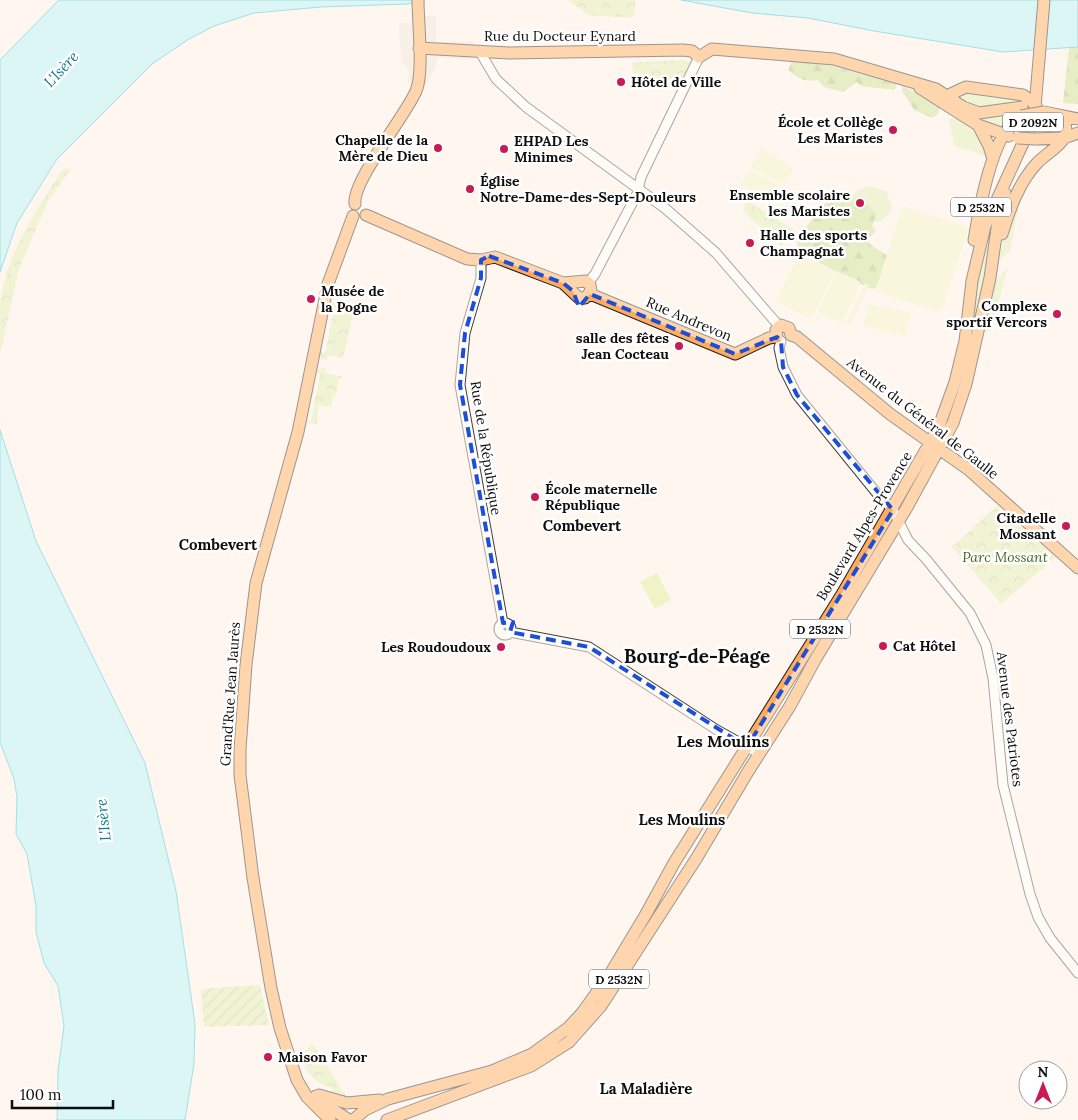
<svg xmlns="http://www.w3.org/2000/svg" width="1078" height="1120" viewBox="0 0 1078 1120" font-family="Lora,serif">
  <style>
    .grass { fill: #e1edb5 }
    .forest { fill: url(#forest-firs) }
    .park { fill: url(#park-crowns) }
    .garden { fill: url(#garden-furrows) }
    .pitch { fill: #f0f3c8 }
    .plaza { fill: #f0e6dd }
    .water { fill: #aff3fb; stroke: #31c2d7 }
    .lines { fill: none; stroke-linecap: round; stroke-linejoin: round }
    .minor-casing { stroke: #414141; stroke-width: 11 }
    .major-casing { stroke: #1f1f1f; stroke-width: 13 }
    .minor { stroke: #fff; stroke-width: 9 }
    .major { stroke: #ffac5f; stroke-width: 11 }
    .major-bridge-casing { stroke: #1f1f1f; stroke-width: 13; stroke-linecap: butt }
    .major-bridge { stroke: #ffac5f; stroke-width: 11 }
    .marked { fill: none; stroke: #1d4ed8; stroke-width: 4; stroke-dasharray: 10 6; stroke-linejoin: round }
    .poi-dot { fill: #c81b53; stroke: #fff; stroke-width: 2 }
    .labels { text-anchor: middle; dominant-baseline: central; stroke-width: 5; stroke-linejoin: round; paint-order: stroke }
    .shield { fill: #fff; stroke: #565656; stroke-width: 1 }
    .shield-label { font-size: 12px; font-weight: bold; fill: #0e0e0e }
    .street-label { font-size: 14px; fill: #0e0e0e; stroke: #fff }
    .poi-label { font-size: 14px; font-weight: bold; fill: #0e0e0e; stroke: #fff; text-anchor: start }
    .park-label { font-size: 14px; font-style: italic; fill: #406b19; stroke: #fff }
    .water-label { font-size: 15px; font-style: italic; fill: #0e7d92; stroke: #fff }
    .neighbourhood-label { font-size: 15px; font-weight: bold; fill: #0e0e0e; stroke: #fff }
    .quarter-label { font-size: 16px; font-weight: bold; fill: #0e0e0e; stroke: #fff }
    .district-label { font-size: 19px; font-weight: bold; fill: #0e0e0e; stroke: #fff }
  </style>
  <defs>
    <pattern id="forest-firs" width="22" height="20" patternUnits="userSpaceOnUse" patternTransform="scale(1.25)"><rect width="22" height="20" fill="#cadf93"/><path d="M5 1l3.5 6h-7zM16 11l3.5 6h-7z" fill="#acbe7e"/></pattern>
    <pattern id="park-crowns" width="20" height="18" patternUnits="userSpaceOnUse" patternTransform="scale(1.25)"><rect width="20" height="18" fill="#e1edb5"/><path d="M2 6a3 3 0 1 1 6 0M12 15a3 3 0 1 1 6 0" fill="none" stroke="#c0ca9a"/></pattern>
    <pattern id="garden-furrows" width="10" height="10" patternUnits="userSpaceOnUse" patternTransform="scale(1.25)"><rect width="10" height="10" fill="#e1edb5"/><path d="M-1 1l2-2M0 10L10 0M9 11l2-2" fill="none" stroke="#c0ca9a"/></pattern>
  </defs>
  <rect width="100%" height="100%" fill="#fff7ef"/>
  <path class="grass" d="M967,93L1029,101L983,110L964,101L963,97Z
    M1023,110L1011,117L1000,130L962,111Z
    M949,119H956C972,130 981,137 986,156L954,146Z
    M868,186L886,191L892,206L890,213L879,222L841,218C846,202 851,192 868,186Z
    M1023,187L1010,251L998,261L1006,230Z
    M993,211L992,245L971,341H969L978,271Z
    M1007,269L992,328L986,333C982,313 990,281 1007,269Z"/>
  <path class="forest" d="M1069,47H1078V104L1063,103Z
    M792,61L833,66L896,84L895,90L861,86L857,82L843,92L824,87L818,80C804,82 799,79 788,70Z
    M903,86L940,107L937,115L932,118L914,110L902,91Z
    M835,191L844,196L845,201C860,198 866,203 877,213L872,226L876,231L867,240C873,250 885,250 890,260L879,286L872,289L847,278L798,251L797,238Z"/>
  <path class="park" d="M568,0H636L634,16L631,18L588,15Z
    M683,60L692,62L680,88L634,73L631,63L635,62Z
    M63,169H71L48,201L19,269L0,354C0,338 0,321 0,304C5,255 36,210 63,169Z
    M746,200L801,234L786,241L781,246L743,211Z
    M331,302L339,304L338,310L353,314L343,358L328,355L327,360L319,359L320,352L325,353L334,310L329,309Z
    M326,368L325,373L342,376V378H339L336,395H333L331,407L318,405L317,424L308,423L307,420L311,421L320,374H316L317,369Z
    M997,506L1056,557L1001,604L952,547Z
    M313,1044L346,1096L332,1095V1088C314,1083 306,1072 300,1055Z"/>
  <path class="garden" d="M260,985L269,1025L204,1027L201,989Z"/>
  <path class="pitch" d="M761,149L794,167L785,185L751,167Z
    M749,169L781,185L773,202L741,185Z
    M902,206L969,227L942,312L875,292Z
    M800,254L835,272L811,319L776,301Z
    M837,271L861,282L842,323L818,312Z
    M865,283L869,285L851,325L846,322Z
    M868,304L911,313L905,336L863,326Z
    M657,573L671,600L655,609L640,582Z"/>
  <path class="plaza" d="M421,16H436V42L474,41L473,59L437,58L436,67L424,88L408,83L409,72L401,60L399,26L400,23L414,24Z"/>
  <path class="water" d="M59,0H425L408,4L321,7L254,13L214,26L189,39L152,64L57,159L17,223L0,272V60Z
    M681,0H1078V47L1003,52L874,31L808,18L752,13Z
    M0,430L36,541L145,763L176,891L195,1024L194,1064L185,1120H57L58,1071L64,1026L58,986L44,963L36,932V906L27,854L16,834L17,797L14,779L0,742Z"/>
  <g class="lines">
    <defs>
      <path id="minor" d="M480,52L496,79L526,107L666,209L716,253L779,326
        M481,260V278L465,333L460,385L503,623
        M588,283L595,274L637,194L641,177L699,57
        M781,341L779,348L783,367L797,395L879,496L893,510L908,540L926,559L970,613L986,645L993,678L1003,785L1030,894L1038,917L1050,938L1078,973
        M499 629a6 6 0 1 1 12 0a6 6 0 1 1-12 0Z
        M510,632L589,647L717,730L760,754"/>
      <path id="major" d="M419,48L509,53L683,50L692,51L699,57L712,49L834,59L936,89L963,107L979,113L1022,107
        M920,88L978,125L1009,136
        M946,103L951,94L966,87L1023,95L1036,105
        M1044,112L1078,119
        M978,125L989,146L993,159
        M1035,139L1064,138L1078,133
        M355,204C352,181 406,115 416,91C424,73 418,23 418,0
        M366,215L467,259L481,260L495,257L563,283L579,298H585L591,291L590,285L586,281L563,283
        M1002,234C1010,208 1019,182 1038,162C1046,154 1059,147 1064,138C1068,132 1065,122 1063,116
        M974,240C979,210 993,129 1021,116
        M590,294L735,354L769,338L777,337
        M791,335L797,337L890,414L969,470L1078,568
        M777,337L776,330L781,325L789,328L791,335
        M319,1095L347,1103L379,1100
        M316,1096L326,1105L349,1120
        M330,1120L307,1097L297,1080L280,1028L271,988L253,878L240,775V750L246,665L256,583L298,432L328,284L353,216
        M353,1120L365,1110L388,1099L492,1071L532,1054L568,1028L582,1013L610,974L646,914L674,863L841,596L938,429L955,382L965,341L972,281L985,226L1034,119L1044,0
        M387,1120L531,1066L569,1042L601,1006L696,859L749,770L790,706L815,660L906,509L953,423L966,384L990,278L999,214L1005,193"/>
    </defs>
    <use href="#minor" class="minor-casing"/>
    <use href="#major" class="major-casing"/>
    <use href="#minor" class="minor"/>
    <use href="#major" class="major"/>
    <defs>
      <path id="major-bridge" d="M1021,116L1044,112
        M1018,138L1035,139"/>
    </defs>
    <use href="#major-bridge" class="major-bridge-casing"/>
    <use href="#major-bridge" class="major-bridge"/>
  </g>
  <path d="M0 0H1078V1120H0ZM489,256L563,283L573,291L579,307L590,294L735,354L777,337L781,341L783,367L797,395L893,510L747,747L589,647L510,632L513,622L503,623L460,385L465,333L481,278V260Z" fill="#fff7ef" fill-opacity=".55" fill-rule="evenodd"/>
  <path class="marked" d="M489,256L563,283L573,291L579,307L590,294L735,354L777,337L781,341L783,367L797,395L893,510L747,747L589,647L510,632L513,622L503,623L460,385L465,333L481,278V260Z"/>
  <g class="poi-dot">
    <circle cx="621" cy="82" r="5"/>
    <circle cx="893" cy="130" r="5"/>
    <circle cx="438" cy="148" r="5"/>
    <circle cx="504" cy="149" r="5"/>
    <circle cx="470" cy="189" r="5"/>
    <circle cx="860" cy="203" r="5"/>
    <circle cx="750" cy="243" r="5"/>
    <circle cx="311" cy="299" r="5"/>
    <circle cx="1057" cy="314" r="5"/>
    <circle cx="679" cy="346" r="5"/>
    <circle cx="535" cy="497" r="5"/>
    <circle cx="1066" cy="526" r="5"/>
    <circle cx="883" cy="646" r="5"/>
    <circle cx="501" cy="647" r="5"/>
    <circle cx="268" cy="1057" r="5"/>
  </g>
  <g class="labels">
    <g class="shield">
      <rect x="1003" y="112.5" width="60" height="19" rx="4"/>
      <rect x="951" y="197.5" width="60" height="19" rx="4"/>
      <rect x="790" y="619.5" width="60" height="19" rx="4"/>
      <rect x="589" y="969.5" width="60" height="19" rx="4"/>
    </g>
    <g class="shield-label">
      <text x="1033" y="122">D 2092N</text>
      <text x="981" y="207">D 2532N</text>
      <text x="820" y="629">D 2532N</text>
      <text x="619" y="979">D 2532N</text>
    </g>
    <g class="street-label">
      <text x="560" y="36">Rue du Docteur Eynard</text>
      <text transform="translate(689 319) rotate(23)">Rue Andrevon</text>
      <text transform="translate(923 418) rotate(38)">Avenue du Général de Gaulle</text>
      <text transform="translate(486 448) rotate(81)">Rue de la République</text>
      <text transform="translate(864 526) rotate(-59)">Boulevard Alpes-Provence</text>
      <text transform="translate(230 694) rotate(-86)">Grand'Rue Jean Jaurès</text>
      <text transform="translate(1010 719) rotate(83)">Avenue des Patriotes</text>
    </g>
    <g class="poi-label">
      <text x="631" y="82">Hôtel de Ville</text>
      <text x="883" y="122" text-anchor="end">École et Collège<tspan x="883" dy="16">Les Maristes</tspan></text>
      <text x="428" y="140" text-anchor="end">Chapelle de la<tspan x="428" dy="16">Mère de Dieu</tspan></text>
      <text x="514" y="141">EHPAD Les<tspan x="514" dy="16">Minimes</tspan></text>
      <text x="480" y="181">Église<tspan x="480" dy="16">Notre-Dame-des-Sept-Douleurs</tspan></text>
      <text x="850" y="195" text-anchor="end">Ensemble scolaire<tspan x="850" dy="16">les Maristes</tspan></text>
      <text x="760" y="235">Halle des sports<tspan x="760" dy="16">Champagnat</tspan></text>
      <text x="321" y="291">Musée de<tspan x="321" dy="16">la Pogne</tspan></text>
      <text x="1047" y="306" text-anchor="end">Complexe<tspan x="1047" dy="16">sportif Vercors</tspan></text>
      <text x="669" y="338" text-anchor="end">salle des fêtes<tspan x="669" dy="16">Jean Cocteau</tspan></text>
      <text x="545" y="489">École maternelle<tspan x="545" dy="16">République</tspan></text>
      <text x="1056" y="518" text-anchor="end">Citadelle<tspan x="1056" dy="16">Mossant</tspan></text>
      <text x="893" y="646">Cat Hôtel</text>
      <text x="491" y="647" text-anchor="end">Les Roudoudoux</text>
      <text x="278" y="1057">Maison Favor</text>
    </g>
    <g class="park-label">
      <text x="1005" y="557">Parc Mossant</text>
    </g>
    <g class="water-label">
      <text transform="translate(61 69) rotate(-47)">L'Isère</text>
      <text transform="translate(103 820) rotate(-96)">L'Isère</text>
    </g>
    <g class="neighbourhood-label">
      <text x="582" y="525">Combevert</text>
      <text x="218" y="544">Combevert</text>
      <text x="682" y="819">Les Moulins</text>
      <text x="646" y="1088">La Maladière</text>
    </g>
    <g class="quarter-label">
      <text x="723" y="741">Les Moulins</text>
    </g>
    <g class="district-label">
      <text x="697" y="656">Bourg-de-Péage</text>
    </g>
  </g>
  <g transform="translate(1043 1085)"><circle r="24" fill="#ffffff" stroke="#9f9f9f"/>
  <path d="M0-4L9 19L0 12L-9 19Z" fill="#c81b53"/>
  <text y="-8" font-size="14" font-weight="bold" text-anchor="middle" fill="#0e0e0e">N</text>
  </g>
  <path d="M12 1100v8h101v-8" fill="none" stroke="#0e0e0e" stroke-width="2.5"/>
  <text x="20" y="1100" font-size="15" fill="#0e0e0e" stroke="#ffffff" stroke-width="4" paint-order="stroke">100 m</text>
</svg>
